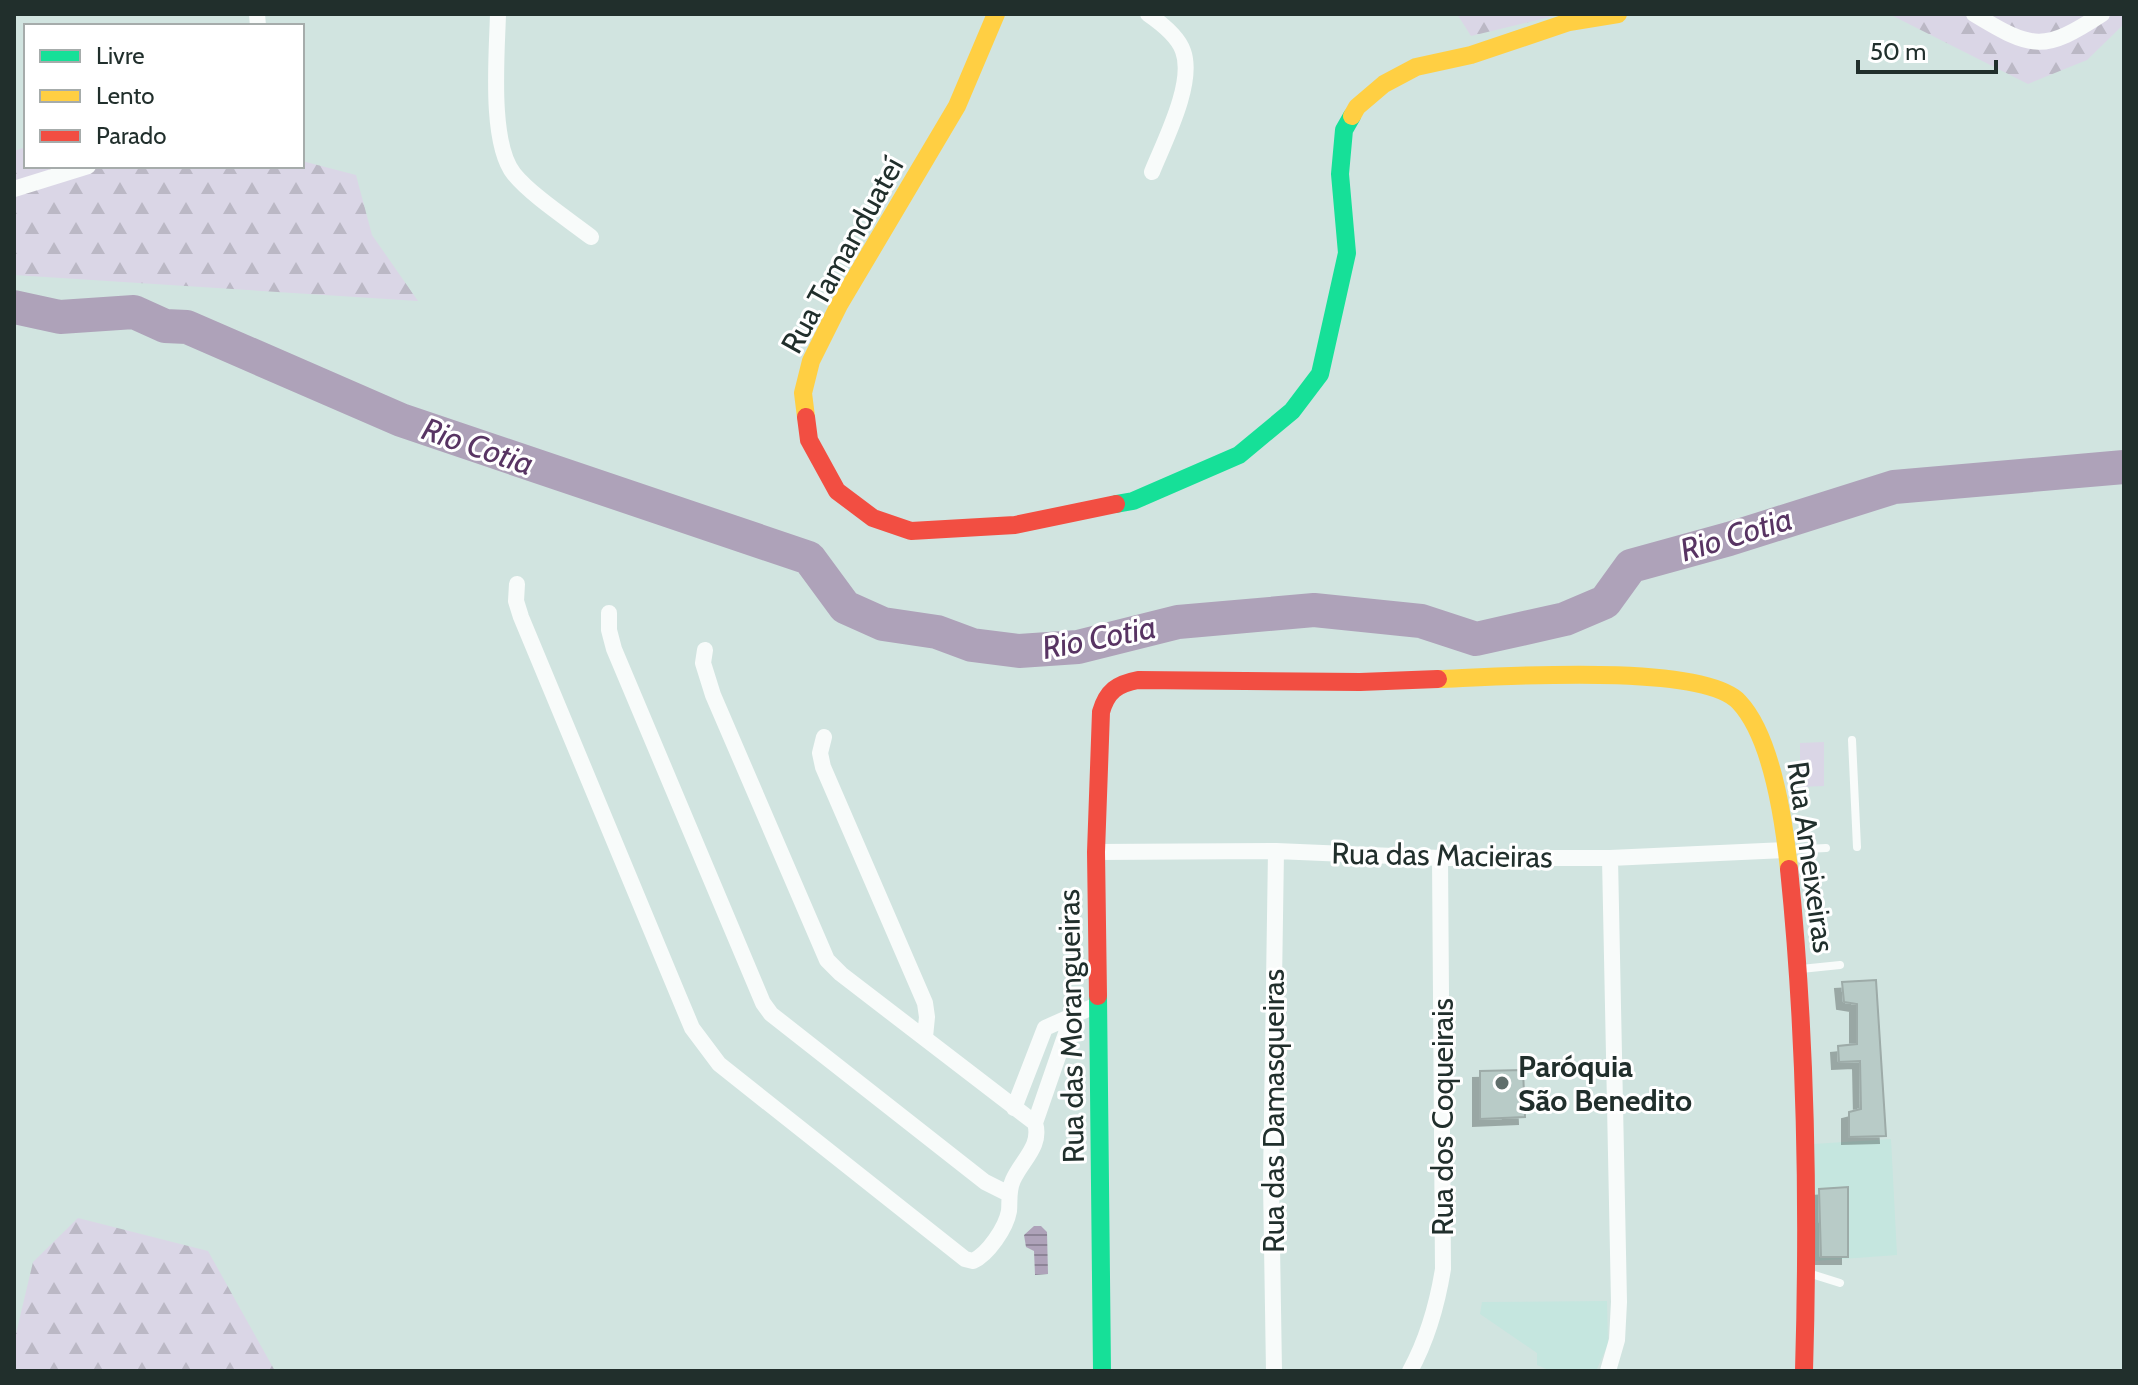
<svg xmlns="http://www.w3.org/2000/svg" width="2138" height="1385" viewBox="0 0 2138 1385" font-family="Cabin,sans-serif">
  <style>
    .built { fill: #c5e6df }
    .forest { fill: url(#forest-firs) }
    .pitch { fill: #dad6e6 }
    .water { fill: url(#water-rules) }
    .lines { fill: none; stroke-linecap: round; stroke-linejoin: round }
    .river { stroke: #aea2b9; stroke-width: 34 }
    .building { fill: #b8cbc7; stroke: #9daba8; stroke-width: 2; filter: url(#shadow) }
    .lane { stroke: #f8fbfa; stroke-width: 8 }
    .street { stroke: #f8fbfa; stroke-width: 16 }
    .fast { stroke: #16e098; stroke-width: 18 }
    .slow { stroke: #ffcf43; stroke-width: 18 }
    .jam { stroke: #f24e42; stroke-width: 18 }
    .poi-dot { fill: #5f6e6b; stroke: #fff; stroke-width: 3 }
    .labels { text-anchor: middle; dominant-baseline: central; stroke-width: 6; stroke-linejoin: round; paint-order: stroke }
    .street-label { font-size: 30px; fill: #212f2c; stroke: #fff }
    .poi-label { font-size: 30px; font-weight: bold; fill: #212f2c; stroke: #fff; text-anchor: start }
    .water-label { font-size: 32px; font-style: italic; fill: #583463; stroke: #fff }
  </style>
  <defs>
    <pattern id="forest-firs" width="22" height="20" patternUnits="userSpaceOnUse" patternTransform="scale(2)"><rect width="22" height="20" fill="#dad6e6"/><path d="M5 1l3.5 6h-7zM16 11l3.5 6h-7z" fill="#bbb8c5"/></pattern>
    <pattern id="water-rules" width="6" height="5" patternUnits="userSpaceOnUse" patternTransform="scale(2)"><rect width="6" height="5" fill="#aea2b9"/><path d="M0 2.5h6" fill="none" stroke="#8d8497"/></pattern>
    <filter id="shadow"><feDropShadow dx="-7" dy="7" stdDeviation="0" flood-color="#0004"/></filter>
  </defs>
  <rect width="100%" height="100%" fill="#d1e4e0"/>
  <path class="built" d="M1891,1139L1897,1255L1815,1261L1813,1144Z
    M1607,1301L1608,1344L1596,1371H1551L1537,1365V1353L1480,1314L1482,1302Z"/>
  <path class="forest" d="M1457,14H1563L1471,36Z
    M1889,14H2124V24L2087,60L2028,84Z
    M26,147V166H302V161L356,175L372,235L418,301L14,275V151Z
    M78,1218L208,1251L275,1371H14V1342L33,1262Z"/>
  <path class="pitch" d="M1824,742V786L1800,787V743Z"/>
  <path class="water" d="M1034,1226H1041L1047,1232L1048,1274L1035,1275L1034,1251L1026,1247L1024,1235Z"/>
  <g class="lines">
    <path class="river" d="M14,307L60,317L134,312L165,326L187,327L401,420L809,558L845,607L883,624L937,632L972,645L1019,651L1078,647L1178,622L1314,610L1421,621L1476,639L1565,619L1605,602L1631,566L1729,539L1894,487L2124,467"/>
  </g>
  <path class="building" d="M1876,980L1886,1136L1849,1137V1112L1861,1109L1860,1061L1839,1062L1838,1046L1857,1044V1004L1844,1002L1842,982Z
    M1523,1070L1525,1117L1480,1119V1071Z
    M1848,1187V1257H1821L1819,1189Z"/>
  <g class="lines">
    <path class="lane" d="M1852,740L1857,847
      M1787,850L1826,848
      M1801,969L1840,965
      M1808,1273L1840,1283"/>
    <path class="street" d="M257,14L258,26
      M498,14C497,53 489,143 514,174C531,195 569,220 591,237
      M1148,14C1161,23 1178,36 1183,51C1195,83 1164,142 1152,172
      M1974,14C2033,50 2044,52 2102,14
      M14,189L88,166
      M517,584L516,601L521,617L679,997L692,1028L719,1064L965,1259L973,1261C988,1254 1006,1228 1009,1211C1010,1200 1008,1191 1013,1180C1022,1160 1042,1146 1035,1123L1072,1016
      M609,613V630L614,649L763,1003L771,1014L985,1182L1009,1194
      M705,650L703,663L713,695L827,960L841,974L1035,1123
      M824,737L820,753L823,767L925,1003L927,1017L925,1037
      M1096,852L1276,851L1440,858H1610L1787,850
      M1014,1108L1045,1028L1099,1004
      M1274,1371L1271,1182L1276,851
      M1410,1371C1428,1338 1437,1306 1443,1269L1440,858
      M1608,1371L1617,1340L1619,1302L1610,858"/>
    <path class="fast" d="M1116,504L1133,501L1239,455L1292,411L1320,374L1347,253L1340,174L1344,130L1352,116
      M1098,996L1102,1371"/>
    <path class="slow" d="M1352,116L1357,107L1384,84L1416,67L1471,55L1569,22L1618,14
      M806,417L803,393L811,361L839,305L957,106L996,14
      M1438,679C1495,677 1702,662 1739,702C1772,737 1784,822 1789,869"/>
    <path class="jam" d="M806,417L809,440L837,491L873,518L911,531L1015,525L1116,504
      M1789,869C1806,1035 1809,1204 1804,1371
      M1098,996L1096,852L1101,712C1107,691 1117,684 1138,680L1360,682L1438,679"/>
  </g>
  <circle class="poi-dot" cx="1502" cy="1083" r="8"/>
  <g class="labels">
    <g class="street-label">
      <text transform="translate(842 255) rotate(-61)">Rua Tamanduateí</text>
      <text transform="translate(1442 855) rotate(1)">Rua das Macieiras</text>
      <text transform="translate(1811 857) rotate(82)">Rua Ameixeiras</text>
      <text transform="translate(1071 1026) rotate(-91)">Rua das Morangueiras</text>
      <text transform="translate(1273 1111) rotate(-90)">Rua das Damasqueiras</text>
      <text transform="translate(1442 1117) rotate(-90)">Rua dos Coqueirais</text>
    </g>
    <g class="poi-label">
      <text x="1518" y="1066">Paróquia<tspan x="1518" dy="34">São Benedito</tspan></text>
    </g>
    <g class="water-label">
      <text transform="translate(478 446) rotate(19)">Rio Cotia</text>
      <text transform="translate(1736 534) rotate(-17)">Rio Cotia</text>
      <text transform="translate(1099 637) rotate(-11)">Rio Cotia</text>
    </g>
  </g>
  <rect width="2138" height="1385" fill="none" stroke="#212f2c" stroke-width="32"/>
  <rect x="24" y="24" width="280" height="144" fill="#ffffff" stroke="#a6acab" stroke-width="2"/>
  <rect x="40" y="50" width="40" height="12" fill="#16e098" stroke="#a6acab" stroke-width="2"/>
  <text x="96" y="64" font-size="24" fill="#212f2c">Livre</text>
  <rect x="40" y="90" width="40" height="12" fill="#ffcf43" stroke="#a6acab" stroke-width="2"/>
  <text x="96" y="104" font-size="24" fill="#212f2c">Lento</text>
  <rect x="40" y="130" width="40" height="12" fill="#f24e42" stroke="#a6acab" stroke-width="2"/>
  <text x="96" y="144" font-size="24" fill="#212f2c">Parado</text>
  <path d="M1858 60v12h138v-12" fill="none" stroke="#212f2c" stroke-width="4"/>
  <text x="1870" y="60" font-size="24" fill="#212f2c" stroke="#ffffff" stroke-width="6" paint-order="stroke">50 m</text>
</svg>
